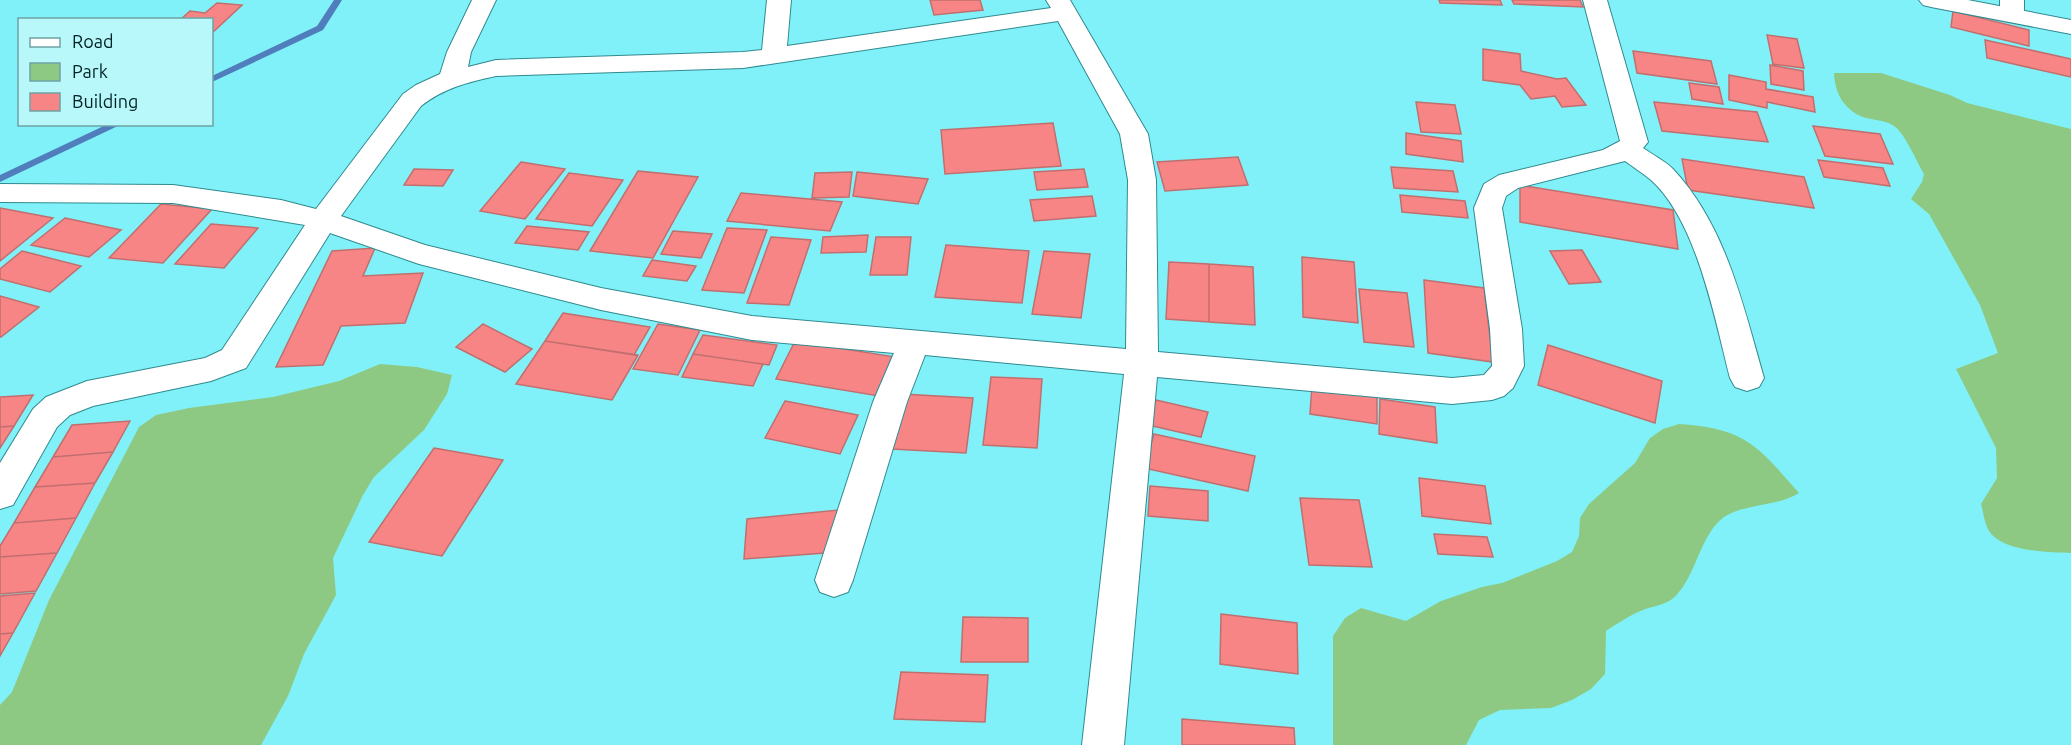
<svg xmlns="http://www.w3.org/2000/svg" width="2071" height="745" viewBox="0 0 2071 745" font-family="Ubuntu,sans-serif">
  <style>
    .green { fill: #8dc983 }
    .lines { fill: none; stroke-linecap: round; stroke-linejoin: round }
    .stream { fill: #507ebc; fill-rule: evenodd }
    .building { fill: #f78586; stroke: #c16f6e; stroke-width: 1.5 }
    .minor-casing { stroke: #308a8f; stroke-width: 2 }
    .tertiary-casing { stroke: #308a8f; stroke-width: 2 }
    .minor { fill: #fff; fill-rule: evenodd }
    .tertiary { fill: #fff; fill-rule: evenodd }
  </style>
  <rect width="100%" height="100%" fill="#80f1f8"/>
  <path class="green" d="M1834,73H1881L1950,95L1967,103L2071,129V553C2048,552 1997,552 1987,527C1984,520 1983,511 1981,504L1997,478L1996,448L1956,369L1998,353L1980,305L1929,214L1911,199L1922,182L1924,174C1917,162 1904,132 1894,126C1884,119 1874,121 1863,117C1843,109 1835,93 1834,73Z
    M380,364L417,367L452,375L447,394L424,430L374,477L363,495L333,558L336,595L304,654L288,696L261,745H0V705L12,692L49,600L139,427L156,415L189,408L273,397L339,381Z
    M1679,424C1745,428 1758,446 1799,493C1777,507 1746,503 1724,517C1701,534 1697,571 1679,592C1670,605 1656,605 1643,610C1630,615 1618,623 1606,631L1605,674L1591,689L1572,700L1551,708L1500,710L1479,720L1466,745H1333V636L1345,618L1361,608L1406,621L1441,601L1482,587L1502,583L1557,561L1572,552L1579,536L1580,518L1589,504L1635,463L1650,438L1663,429Z"/>
  <g class="lines">
    <path class="stream" d="M334,0H342L323,30L212,82V76L317,26Z
      M108,124H122L0,182V175Z"/>
  </g>
  <path class="building" d="M930,0H980L983,10L934,15Z
    M1439,0H1500L1502,5L1440,3Z
    M1512,0H1580L1583,7L1514,4Z
    M217,3L242,5L212,33V20H180L190,11L205,13Z
    M1953,11L2029,30V46L1951,27Z
    M1767,35L1797,39L1804,68L1773,64Z
    M1985,40L2071,59V77L1987,58Z
    M1483,49L1520,54L1521,71L1557,79L1566,78L1586,105L1562,107L1555,96L1531,99L1520,85L1483,80Z
    M1633,51L1711,61L1717,84L1637,73Z
    M1770,65L1803,71L1804,90L1771,84Z
    M1729,75L1766,82V89L1813,97L1815,112L1767,102V108L1729,100Z
    M1689,83L1719,87L1723,104L1692,99Z
    M1416,102L1455,105L1461,134L1421,132Z
    M1654,102L1757,112L1768,142L1662,131Z
    M1053,123L1061,166L945,174L941,130Z
    M1813,126L1880,134L1893,164L1825,156Z
    M1406,133L1461,141L1463,162L1406,154Z
    M1238,157L1248,185L1165,191L1157,162Z
    M1682,159L1804,177L1814,208L1688,190Z
    M1818,160L1883,168L1890,186L1824,177Z
    M521,162L565,169L525,219L480,211Z
    M1391,167L1453,171L1458,192L1394,188Z
    M414,169L453,170L443,186L404,185Z
    M1084,169L1088,187L1037,190L1034,172Z
    M638,171L698,177L653,258L590,251Z
    M852,172L849,197L812,198L815,173Z
    M857,172L928,179L918,204L853,196Z
    M569,173L623,180L592,226L536,219Z
    M1520,185L1673,210L1678,249L1520,222Z
    M741,193L842,202L830,231L727,221Z
    M1400,195L1465,201L1468,218L1402,212Z
    M1092,196L1096,216L1034,221L1030,200Z
    M161,204L212,209L163,263L109,258Z
    M0,208L53,218L0,261Z
    M65,218L121,230L89,257L31,245Z
    M211,224L258,228L224,268L175,264Z
    M527,226L589,232L578,250L515,243Z
    M727,228L767,230L744,293L702,290Z
    M673,231L712,234L701,258L661,254Z
    M868,235L866,252L821,253L823,237Z
    M771,237L811,240L789,305L747,303Z
    M876,237H911L907,275H870Z
    M946,245L1029,251L1022,303L935,297Z
    M375,248L363,276L423,273L405,323L341,326L323,365L276,367L332,251Z
    M1582,250L1601,282L1569,284L1550,251Z
    M22,251L81,266L50,292L0,279V269Z
    M1044,251L1090,254L1081,318L1032,314Z
    M1302,257L1354,262L1358,323L1303,317Z
    M652,260L696,266L687,281L643,276Z
    M1169,262L1209,264V322L1166,319Z
    M1209,264L1253,267L1255,325L1209,322Z
    M1424,280L1484,288L1493,362L1428,353Z
    M1359,289L1407,293L1414,347L1364,342Z
    M0,296L39,307L1,337H0Z
    M563,313L650,327L634,355L545,341Z
    M483,324L532,349L505,372L456,347Z
    M658,324L700,330L678,375L633,369Z
    M703,335L777,345L769,365L693,354Z
    M545,341L638,355L612,400L516,384Z
    M795,341L895,357L879,396L776,379Z
    M1548,345L1662,381L1655,423L1538,385Z
    M693,354L763,364L753,386L682,377Z
    M991,377L1042,379L1037,448L983,445Z
    M1312,385L1377,396V424L1310,414Z
    M902,394L973,398L966,453L892,449Z
    M33,395L14,426L0,427V397Z
    M1380,399L1435,407L1437,443L1379,434Z
    M1156,400L1208,412L1201,437L1148,425Z
    M785,401L858,415L840,454L765,438Z
    M130,421L113,452L53,457L72,425Z
    M14,426L0,448V427Z
    M1154,434L1255,456L1248,491L1144,468Z
    M434,448L503,460L442,556L369,542Z
    M113,452L95,483L35,487L53,457Z
    M1419,478L1485,486L1491,524L1422,516Z
    M95,483L76,518L14,523L35,487Z
    M1150,486L1208,491V521L1148,516Z
    M1300,498L1359,500L1372,567L1309,565Z
    M839,510L838,552L744,559L747,519Z
    M76,518L57,553L0,557V546L14,523Z
    M1434,534L1487,537L1493,557L1438,554Z
    M57,553L36,591L0,594V557Z
    M35,593L13,633L0,634V596Z
    M1221,614L1297,623L1298,674L1220,664Z
    M963,617L1028,618V662H961Z
    M13,633L0,656V634Z
    M901,672L988,675L985,722L894,719Z
    M1182,719L1294,728L1295,745H1182Z"/>
  <g class="lines">
    <defs>
      <path id="minor" d="M472,0H496L471,52L468,67L496,60L743,52L762,50L767,0H791L787,46L1051,8L1046,0H1070L1148,134L1156,180L1158,352L1452,378L1484,375L1492,366L1490,329L1474,208L1484,184L1499,175L1603,150L1620,141L1583,0H1607L1648,142L1643,148C1653,155 1665,161 1673,169C1726,226 1743,305 1764,378L1759,387L1747,391L1735,387L1730,378C1715,320 1697,221 1651,180C1643,173 1633,167 1625,161L1518,188L1506,196L1502,208L1522,329L1524,366L1513,388L1504,396L1492,400L1452,404L1157,377L1124,745H1082L1124,374L925,355L907,402L853,580L848,592L834,597L820,592L815,580L873,402L894,353L752,340L601,310L419,264L330,233L246,368L211,381L93,406L70,415L57,427L13,505L0,509V463L33,409L46,397L87,381L205,358L222,350L305,225L173,203L0,202V184L173,185L281,200L316,209L403,94L416,85L440,74L447,52ZM1058,21L1120,134L1128,180L1126,349L752,316L601,288L425,245L341,216L421,106C444,88 468,82 496,76L743,68Z
        M2000,0H2024V15L2020,20L2012,22L2004,20L2000,15Z"/>
      <path id="tertiary" d="M1919,0H1968L2071,20V34L1931,7L1923,5Z"/>
    </defs>
    <use href="#minor" class="minor-casing"/>
    <use href="#tertiary" class="tertiary-casing"/>
    <use href="#minor" class="minor"/>
    <use href="#tertiary" class="tertiary"/>
  </g>
  <rect x="18" y="18" width="195" height="108" fill="#b8f7fa" stroke="#6ea2a4" stroke-width="1.5"/>
  <rect x="30" y="38" width="30" height="9" fill="#ffffff" stroke="#6ea2a4" stroke-width="1.5"/>
  <text x="72" y="48" font-size="18" fill="#002224">Road</text>
  <rect x="30" y="63" width="30" height="18" fill="#8dc983" stroke="#6ea2a4" stroke-width="1.5"/>
  <text x="72" y="78" font-size="18" fill="#002224">Park</text>
  <rect x="30" y="93" width="30" height="18" fill="#f78586" stroke="#6ea2a4" stroke-width="1.5"/>
  <text x="72" y="108" font-size="18" fill="#002224">Building</text>
</svg>
